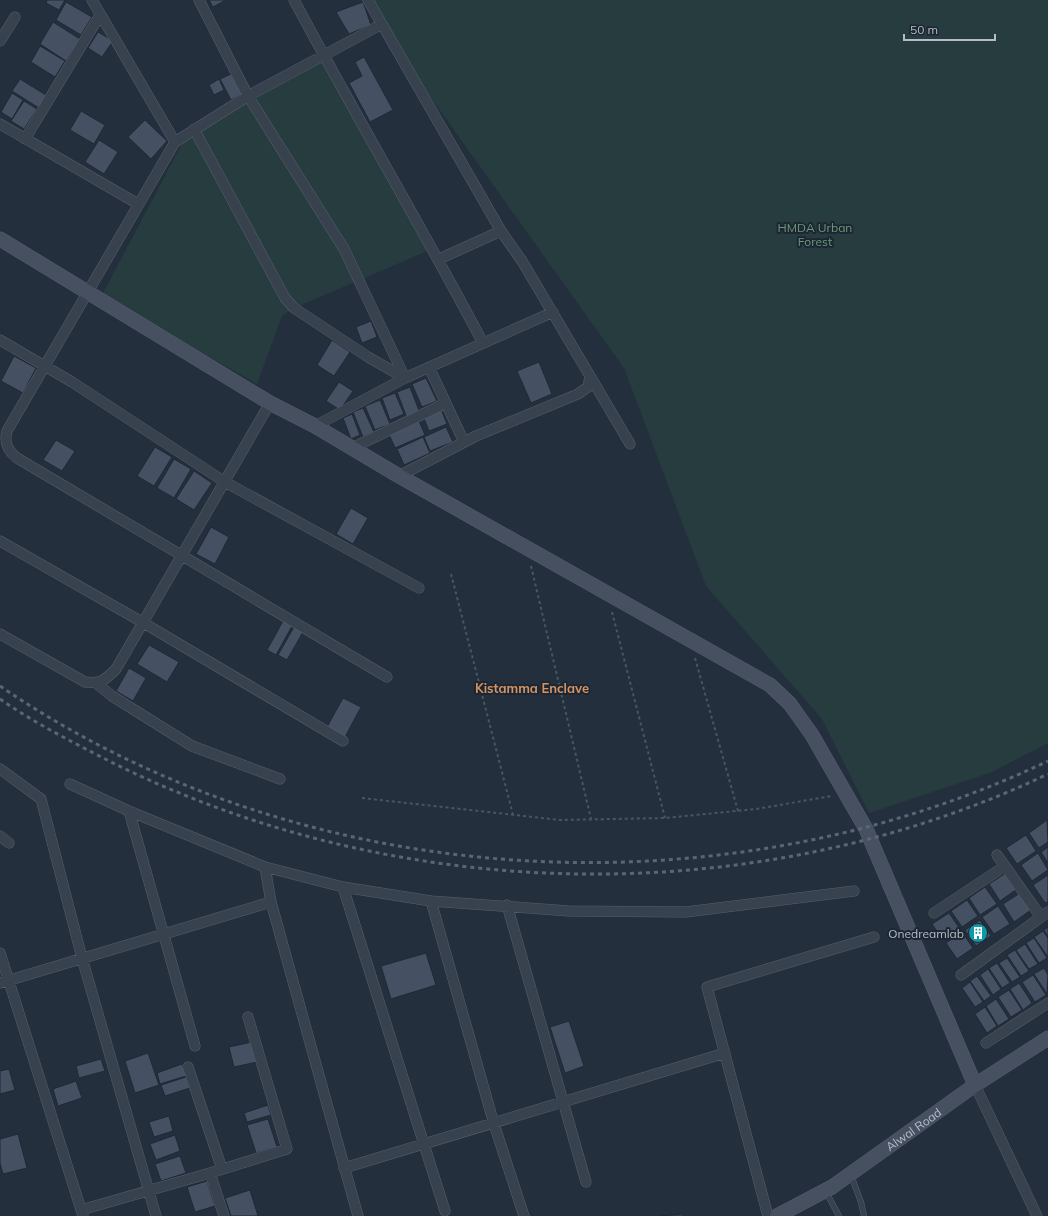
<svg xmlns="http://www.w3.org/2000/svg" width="1048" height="1216" viewBox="0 0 1048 1216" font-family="Mulish,sans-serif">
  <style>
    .green { fill: #263c3f }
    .building { fill: #455162; stroke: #1f2835 }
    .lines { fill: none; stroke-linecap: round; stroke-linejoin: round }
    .lane-casing { stroke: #565f6c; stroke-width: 6 }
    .street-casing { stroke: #565f6c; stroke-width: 11 }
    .secondary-casing { stroke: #565f6c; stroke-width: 15 }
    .path { stroke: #44595c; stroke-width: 2; stroke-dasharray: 3 3; stroke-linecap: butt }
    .lane { stroke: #38414e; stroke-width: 5 }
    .street { stroke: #38414e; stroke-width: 10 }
    .secondary { stroke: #465061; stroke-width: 14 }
    .rail { stroke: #5a6575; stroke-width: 3; stroke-dasharray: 4 4; stroke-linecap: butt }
    .labels { text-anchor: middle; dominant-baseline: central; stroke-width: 4; stroke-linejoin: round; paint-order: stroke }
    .park-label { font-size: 12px; fill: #6b9a76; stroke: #1d2633 }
    .poi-label { font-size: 12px; fill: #b4bcc9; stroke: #1d2633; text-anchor: end }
    .street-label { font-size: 12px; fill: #b4bcc9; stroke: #1d2633 }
    .neighbourhood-label { font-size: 13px; font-weight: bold; fill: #d59563; stroke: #1d2633 }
  </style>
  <rect width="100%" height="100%" fill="#242f3e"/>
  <path class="green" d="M361,0H1048V743L992,772L869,813L822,719L706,586L624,368Z
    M325,60L430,250L294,308L282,316L257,384L102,295L186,136Z"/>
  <path class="building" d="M47,0H65L59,10L46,3Z
    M209,0H226L213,7Z
    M66,2L92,17L81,35L56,20Z
    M363,2L371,25L349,34L336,12Z
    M53,22L80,39L66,61L40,44Z
    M98,32L113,41L102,57L88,48Z
    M40,46L65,61L55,77L31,62Z
    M364,57L393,110L370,122L349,83L362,76L355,62Z
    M231,74L242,94L231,100L220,79Z
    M20,79L46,95L39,108L12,91Z
    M219,79L224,90L214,95L209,85Z
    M12,93L23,100L12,119L1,112Z
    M24,101L37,109L24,129L11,121Z
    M81,111L105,125L94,144L70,130Z
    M145,120L167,141L151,159L128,137Z
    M99,140L118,152L104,174L85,162Z
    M371,321L377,337L362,343L356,327Z
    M332,340L350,352L334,376L317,365Z
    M14,356L36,368L23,393L1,381Z
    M539,362L552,394L531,403L517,371Z
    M426,378L437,401L422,407L412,384Z
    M339,382L353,391L340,410L326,401Z
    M410,387L420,413L407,418L397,392Z
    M395,393L404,414L390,420L382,398Z
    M380,400L390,424L375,430L365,406Z
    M363,408L374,432L363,437L353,412Z
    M441,409L447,424L429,431L423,416Z
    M352,414L360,435L351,439L343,418Z
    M419,421L425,435L395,448L389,434Z
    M446,427L453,442L430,451L424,437Z
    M423,437L430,453L404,465L397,449Z
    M56,440L75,451L62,471L43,460Z
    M155,447L172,457L154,486L137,476Z
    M174,459L191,469L174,498L157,488Z
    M194,471L212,483L194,510L176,499Z
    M351,508L368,518L353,544L336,534Z
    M211,527L229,537L215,564L196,554Z
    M283,621L292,626L276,655L267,650Z
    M294,627L303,632L287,660L278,655Z
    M149,645L179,662L167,682L137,664Z
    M129,668L146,678L133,701L116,691Z
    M343,698L361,707L345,737L327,727Z
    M1047,820L1048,842L1039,848L1029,833Z
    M1026,835L1036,851L1017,864L1006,848Z
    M1048,847V863L1041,852Z
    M1038,853L1048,870L1032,881L1021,865Z
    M1006,873L1017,889L1000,901L989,884Z
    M1048,875V902L1045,903L1033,885Z
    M985,887L997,904L980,915L969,898Z
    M1020,893L1031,910L1014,922L1003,904Z
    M967,900L978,916L962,927L951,911Z
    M998,906L1010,924L994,934L982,917Z
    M949,913L960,929L943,940L932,924Z
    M980,920L991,936L976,946L965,930Z
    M1048,927V937L1044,930Z
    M1043,931L1048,938V957L1034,937Z
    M962,932L973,948L957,959L946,943Z
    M1034,938L1047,958L1039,963L1026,943Z
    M1025,944L1038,964L1029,969L1016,950Z
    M1015,950L1029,971L1021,976L1007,955Z
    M426,953L436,985L391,999L381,966Z
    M1007,958L1020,977L1012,982L999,963Z
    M997,963L1010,983L1002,988L989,968Z
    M1044,968L1048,975L1047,994L1034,974Z
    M988,969L1001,989L993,995L980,975Z
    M1033,975L1046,995L1035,1002L1022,982Z
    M977,976L991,996L984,1001L970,981Z
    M970,982L983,1002L975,1007L962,988Z
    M1019,983L1032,1003L1023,1010L1010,989Z
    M1009,990L1022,1010L1011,1017L998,997Z
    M996,999L1009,1019L998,1026L986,1006Z
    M985,1007L997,1026L987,1033L975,1014Z
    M569,1021L584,1066L565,1073L550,1027Z
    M252,1042L257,1062L234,1067L229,1047Z
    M148,1053L159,1085L135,1093L125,1061Z
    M101,1059L105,1071L79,1078L76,1066Z
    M182,1064L186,1076L160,1084L157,1073Z
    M9,1069L15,1090L0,1094V1071Z
    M186,1077L190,1088L165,1096L161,1085Z
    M76,1081L82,1098L58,1106L53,1089Z
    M268,1105L271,1115L247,1122L244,1113Z
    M169,1116L173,1131L154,1137L149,1122Z
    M268,1119L277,1147L256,1153L247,1125Z
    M18,1134L27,1168L3,1174L0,1163V1139Z
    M175,1135L180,1151L156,1160L150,1144Z
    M180,1156L186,1173L161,1181L155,1164Z
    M207,1181L215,1206L195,1212L187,1187Z
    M250,1190L258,1216H231L225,1198Z
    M683,1214V1216H660Z"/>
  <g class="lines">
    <defs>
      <path id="lane" d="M851,1175L861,1202L864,1216
        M826,1192L839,1216"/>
      <path id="street" d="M92,0L175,142
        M199,0L248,96L344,249L405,378
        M294,0C355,115 422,227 483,343
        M368,0L501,231L522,261L590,376L588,387L578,394L476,436L399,476
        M382,24L248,96L175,142L7,431C4,442 7,450 17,458L387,677
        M0,41L15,17
        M0,124L138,204
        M194,129L285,298L294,308L368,357L405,378
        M25,139L100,15
        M439,259L501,231
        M0,340L72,382L225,482L419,588
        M429,367L464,442
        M590,376L630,444
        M315,426L405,378L553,312
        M352,448L446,403
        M0,541L142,622L343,741
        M0,634L85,682C101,684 105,680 116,669L270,403
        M96,683L112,696L192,746L280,779
        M0,769L41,799L82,958L156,1216
        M70,784L129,811L265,867
        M129,811L195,1046
        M0,836L9,843
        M997,855L1041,917
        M343,887L445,1211
        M431,901L494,1124L524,1216
        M507,905L586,1182
        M934,913L1005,866
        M0,953L83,1216
        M961,975L1048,912
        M0,983L271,902
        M986,1043L1048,1003
        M188,1067L222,1169
        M975,1085L1037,1216
        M344,1168L725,1053
        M210,1173L224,1216
        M81,1210L210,1173L287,1149L248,1017
        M358,1216L271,902L265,867L343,887L431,901L569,911L686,912L854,891
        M768,1216L707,987L874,937"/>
      <g id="secondary">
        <path d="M0,239L270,403L315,426L399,476L770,685L790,704L812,735L866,829L975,1085"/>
        <path id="s1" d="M777,1216L832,1187L975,1085L1048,1038"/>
      </g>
    </defs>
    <use href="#lane" class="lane-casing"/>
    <use href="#street" class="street-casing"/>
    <use href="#secondary" class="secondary-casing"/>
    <path class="path" d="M531,566L591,819
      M451,574L513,815
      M612,612L665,818
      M695,658L738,811
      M362,798L560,820L665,818L756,809L832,796"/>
    <use href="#lane" class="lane"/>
    <use href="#street" class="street"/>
    <use href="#secondary" class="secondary"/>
    <path class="rail" d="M0,686C303,893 718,918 1048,761
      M0,699C36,724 76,744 115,764C403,906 757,912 1048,774"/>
  </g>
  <defs>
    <symbol id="building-disc" viewBox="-11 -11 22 22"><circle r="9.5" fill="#0f9aa8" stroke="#1d2633"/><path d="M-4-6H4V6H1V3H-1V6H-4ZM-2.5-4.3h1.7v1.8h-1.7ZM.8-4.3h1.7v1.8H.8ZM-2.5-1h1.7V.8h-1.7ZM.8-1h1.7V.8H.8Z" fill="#fff"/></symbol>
  </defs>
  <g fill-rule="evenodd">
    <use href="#building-disc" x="967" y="922" width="22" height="22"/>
  </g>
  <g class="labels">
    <g class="park-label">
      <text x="815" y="227">HMDA Urban<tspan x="815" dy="14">Forest</tspan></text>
    </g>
    <g class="poi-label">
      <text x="964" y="933">Onedreamlab</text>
    </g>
    <g class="street-label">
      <text stroke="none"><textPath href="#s1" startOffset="162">Alwal Road</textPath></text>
    </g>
    <g class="neighbourhood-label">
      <text x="532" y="688">Kistamma Enclave</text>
    </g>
  </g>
  <path d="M904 34v6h91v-6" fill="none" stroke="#b4bcc9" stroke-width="2"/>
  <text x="910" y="34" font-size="12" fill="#b4bcc9" stroke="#1d2633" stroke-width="3" paint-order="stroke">50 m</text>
</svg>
